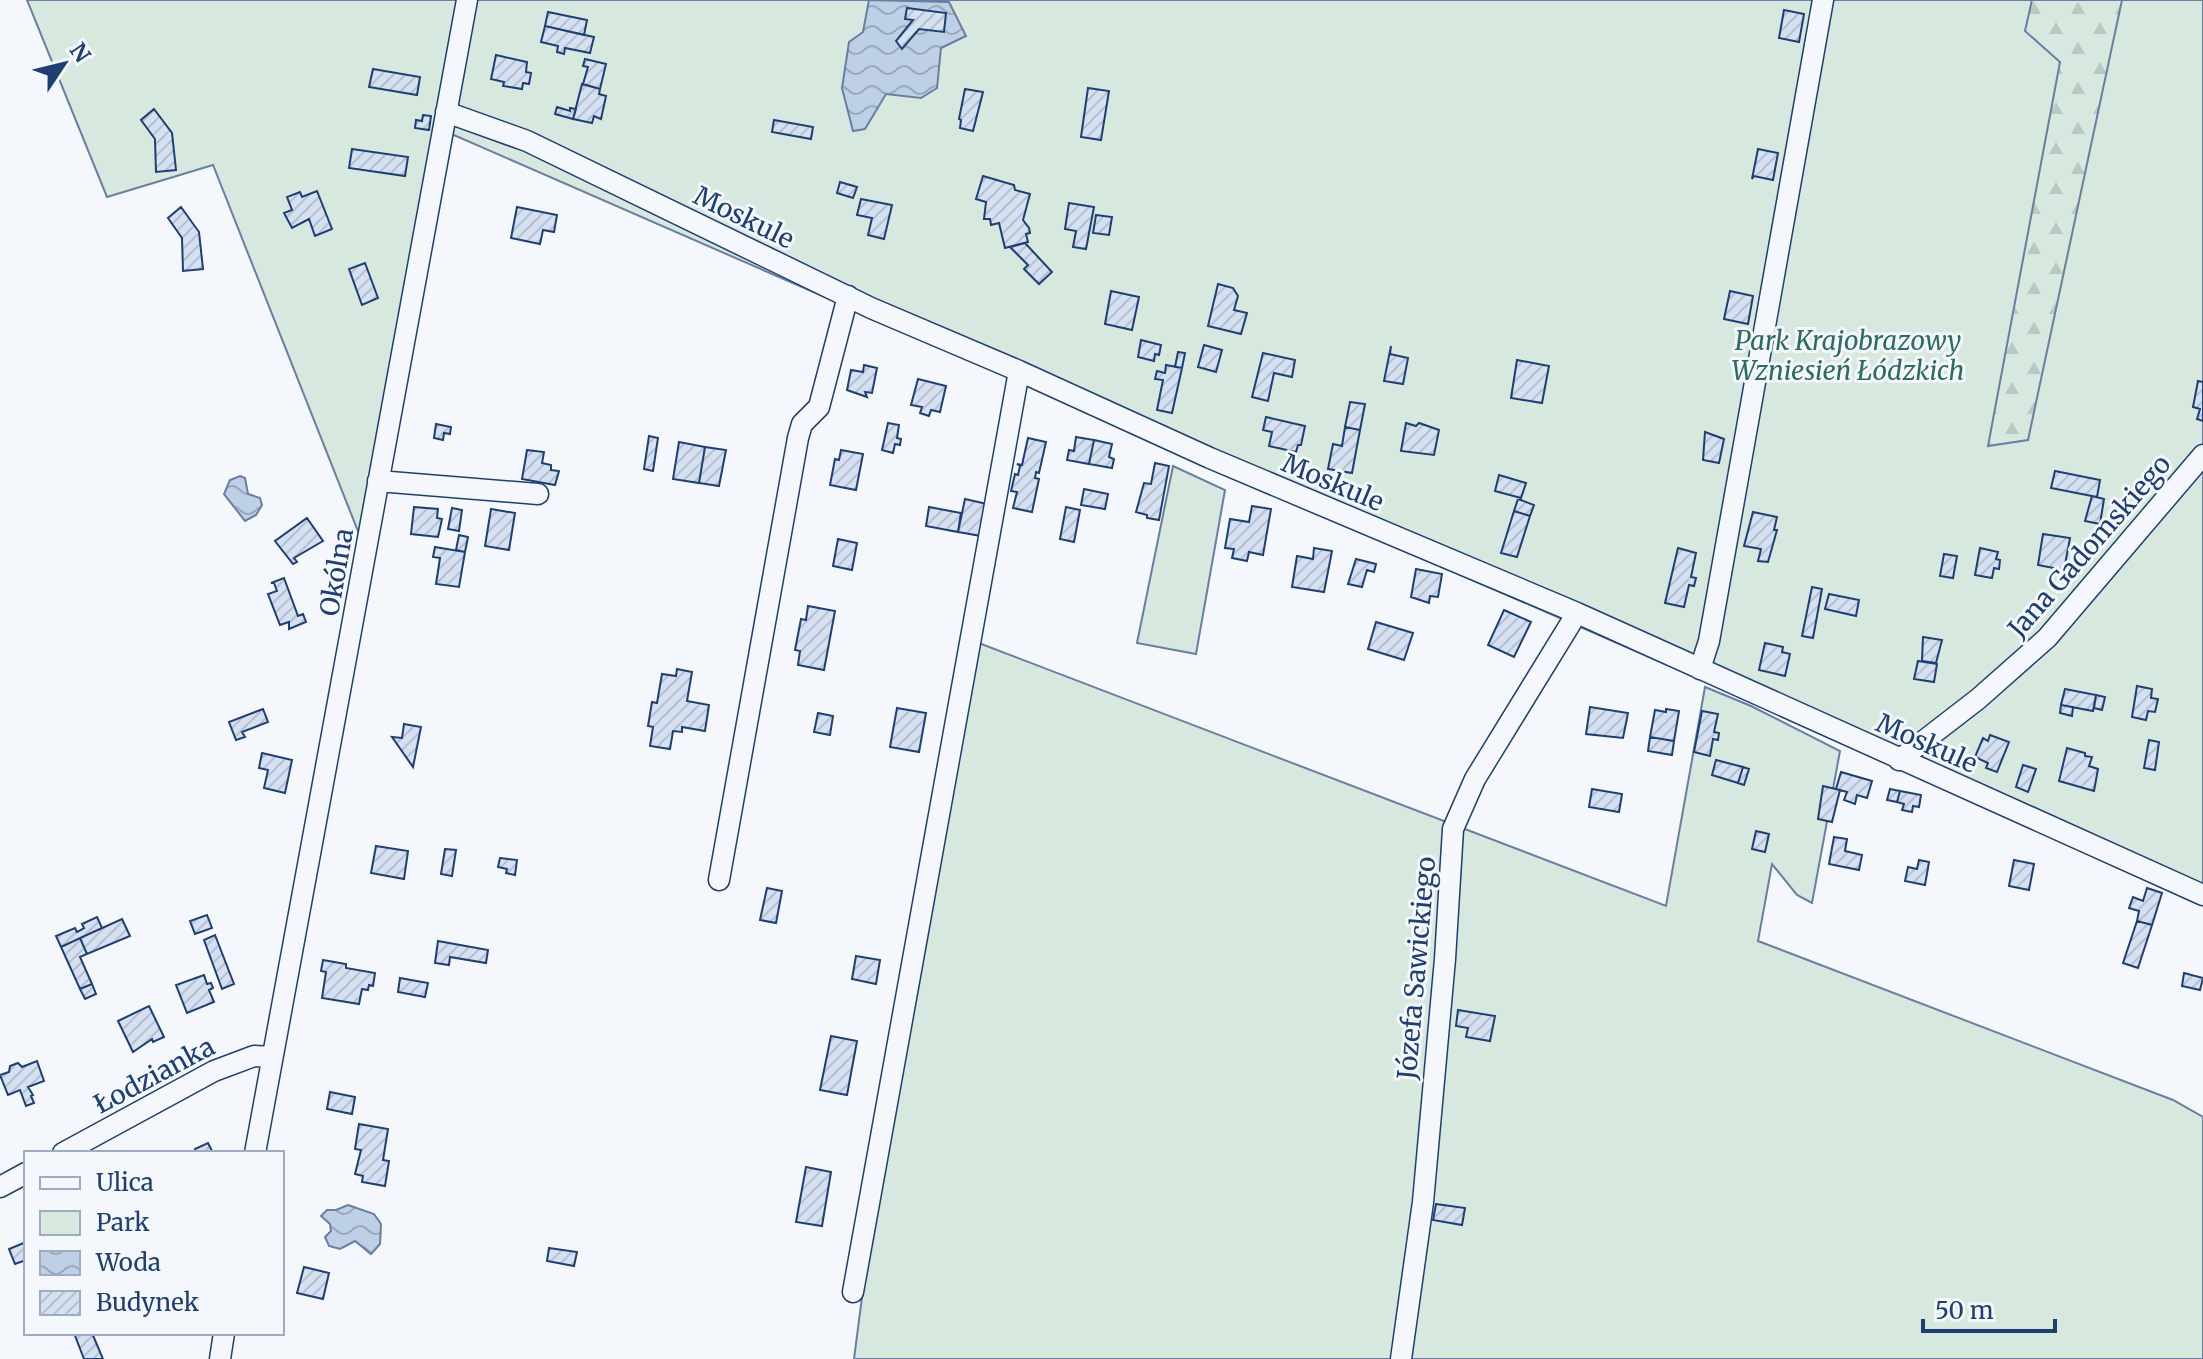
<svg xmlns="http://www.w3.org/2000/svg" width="2203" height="1359" viewBox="0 0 2203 1359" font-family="Merriweather,serif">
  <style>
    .green { fill: #d7e8df; stroke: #687fa3; stroke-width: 2 }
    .forest { fill: url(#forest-firs); stroke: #687fa3; stroke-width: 2 }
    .water { fill: url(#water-waves); stroke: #687fa3; stroke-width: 2 }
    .building { fill: url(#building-hatch); stroke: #1d3f73; stroke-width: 2 }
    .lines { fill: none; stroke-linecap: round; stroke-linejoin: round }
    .minor-casing { stroke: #1d3f73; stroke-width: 23 }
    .minor { stroke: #f4f7fb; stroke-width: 20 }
    .labels { text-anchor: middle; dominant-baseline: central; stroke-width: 6; stroke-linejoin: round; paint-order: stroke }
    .street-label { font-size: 26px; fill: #1d3f73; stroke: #f4f7fb }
    .park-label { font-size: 26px; font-style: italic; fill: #2c6c60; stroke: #f4f7fb }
  </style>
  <defs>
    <pattern id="forest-firs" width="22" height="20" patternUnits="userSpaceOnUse" patternTransform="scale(2)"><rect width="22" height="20" fill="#d7e8df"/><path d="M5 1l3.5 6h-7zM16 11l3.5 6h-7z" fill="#b8c8c3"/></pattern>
    <pattern id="water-waves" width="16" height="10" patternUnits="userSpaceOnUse" patternTransform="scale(2)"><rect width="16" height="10" fill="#bed0e5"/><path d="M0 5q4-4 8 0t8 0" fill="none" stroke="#9aaabe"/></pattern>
    <pattern id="building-hatch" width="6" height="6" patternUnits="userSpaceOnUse" patternTransform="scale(2)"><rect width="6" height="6" fill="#d5e0f0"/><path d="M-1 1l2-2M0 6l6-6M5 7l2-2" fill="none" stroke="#b6c1d1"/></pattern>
  </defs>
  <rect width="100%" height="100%" fill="#f4f7fb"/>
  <path class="green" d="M27,0H2203V899L447,132L369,559L213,165L107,197Z
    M1173,466L1225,490L1196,654L1137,643Z
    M963,637L1666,906L1705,687L1751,706L1840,751L1812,903L1797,895L1772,864L1758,941L2173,1100L2203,1117V1359H854L909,934Z"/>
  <path class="forest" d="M2032,0H2122L2028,440L1988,446L2060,62L2025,31Z"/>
  <path class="water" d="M869,0L949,2L966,36L941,48L937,88L921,98L886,94L865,129L853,131L842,88L849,42L863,32Z
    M240,476L245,478L248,494L260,498L262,505L256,515L245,521L224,494L230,480Z
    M348,1205L374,1214L381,1224L380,1244L371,1254L355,1241L340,1249L329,1246L325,1237L331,1231L330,1224L321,1216L327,1210H336Z"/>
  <path class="building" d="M907,8L946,13L944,32L919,29L902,49L896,41L913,20L905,19Z
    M1784,10L1804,14L1799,42L1779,38Z
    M548,12L587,20L584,35L545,26Z
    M545,26L594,37L590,53L565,48L564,54L557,52L558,46L541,42Z
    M496,55L527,62L526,72L531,73L529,84L523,83L522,89L503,86L504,82L491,79Z
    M585,59L606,64L600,89L583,84L588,67L583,66Z
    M373,69L420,77L417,95L369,87Z
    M582,84L600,89L599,94L606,96L601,119L594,116L592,123L573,119Z
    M1088,88L1109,91L1101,140L1081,137Z
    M965,89L983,92L973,131L960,128L961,120L959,119Z
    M557,107L570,111V108L576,109L573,119L555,114Z
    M154,109L172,133L176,170L156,172L155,139L141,120Z
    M423,115L431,116L429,130L415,128L416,120L422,121Z
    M774,120L813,127L811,139L772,132Z
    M352,149L408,157L405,176L349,168Z
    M1758,149L1778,153L1773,180L1754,176L1752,179Z
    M983,176L1014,185L1015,190L1030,194L1023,220L1029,228L1030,233L1026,234L1028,242L1005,248L999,223L991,225L990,219H984L986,202L976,199Z
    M840,182L857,187L853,198L837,193Z
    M317,191L332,229L315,236L309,219L292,228L284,213L292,210L287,197L300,192L302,197Z
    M861,199L892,205L884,239L868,235L872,218L857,215Z
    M1069,203L1094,207L1086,249L1073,247L1076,231L1065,229Z
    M181,207L199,232L203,269L183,271L182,238L168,218Z
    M517,207L557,215L554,232L543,230L540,244L511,238Z
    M1096,215L1112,217L1109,235L1093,233Z
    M1025,243L1052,272L1039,284L1024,269L1028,265L1010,247Z
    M365,263L378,298L362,305L349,269Z
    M1218,284L1233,288L1238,296L1234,310L1247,313L1241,334L1208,326Z
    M1111,291L1139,297L1132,330L1105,324Z
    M1730,291L1753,296L1748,324L1724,319Z
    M1141,340L1161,345L1159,355L1155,354L1154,361L1138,357Z
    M1204,345L1222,350L1216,372L1198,367Z
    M1391,346L1390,354L1408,358L1403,384L1384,381Z
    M1178,352L1185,353L1182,368L1175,367Z
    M1263,353L1295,360L1292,377L1274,373L1268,401L1252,397Z
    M1517,360L1549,366L1542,403L1511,398Z
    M864,365L877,368L872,393L865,392L867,397L847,390L851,370L863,372Z
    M1166,365L1182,368L1172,413L1157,410L1163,380L1155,379L1157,371L1165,373Z
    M918,379L946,386L940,412L931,410L929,416L920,413L922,407L911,405Z
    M2198,381L2203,382V421L2197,419L2200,409L2193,407Z
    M1350,402L1365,404L1360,430L1345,427Z
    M1266,417L1305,426L1301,445H1298L1296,452L1269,446L1272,432L1263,430Z
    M888,423L899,425L897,438L901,439L900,445L895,444L893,453L882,450Z
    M1406,423L1416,426L1419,423L1439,430L1434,455L1401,451Z
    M436,424L451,427L450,434L444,433L443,440L434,438Z
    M1345,427L1360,430L1352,473L1328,469L1333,444L1342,446Z
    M1705,432L1724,439L1719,463L1703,460Z
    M649,436L658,438L653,471L644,469Z
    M1076,437L1094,440L1089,464L1067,460L1069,450L1074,451Z
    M1028,438L1046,442L1039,473L1036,472L1035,478L1039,479L1032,512L1013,508L1017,492L1011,491L1015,474L1018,475L1020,466L1017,464L1022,465Z
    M1094,440L1112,444L1109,457L1114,459L1112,468L1089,464Z
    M679,442L705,447L699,483L673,479Z
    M705,447L726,450L719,486L699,483Z
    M527,450L544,452L542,463L551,465V470L559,471L555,485L522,479Z
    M841,450L863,454L856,490L830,485L835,459L839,460Z
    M1155,463L1169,466L1159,520L1147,518V515L1136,512L1144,483L1151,484Z
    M2055,471L2100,480L2097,497L2051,488Z
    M1499,475L1526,483L1521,498L1495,491Z
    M1084,489L1108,494L1105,509L1081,505Z
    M2092,496L2104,499L2100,524L2085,521Z
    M965,499L987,504L981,536L958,532Z
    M1518,499L1534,505L1530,516L1514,511Z
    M1252,506L1271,509L1263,555L1249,552L1247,561L1232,558L1234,549L1225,548L1230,519L1249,522Z
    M414,507L438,509L437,518L442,519L438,537L411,534Z
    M929,507L961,513L958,532L926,526Z
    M1066,507L1080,510L1074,542L1060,539Z
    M452,508L462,510L459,531L448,529Z
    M491,509L515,513L509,550L485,546Z
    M1514,511L1530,516L1517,557L1501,553Z
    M1753,512L1777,517L1774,530H1777L1768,562L1758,561L1761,549L1744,546Z
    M307,518L323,541L294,558L297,562L293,564L275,541Z
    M2043,534L2070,538L2064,570L2038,565Z
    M459,535L468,537L465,552L456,550Z
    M838,539L857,543L852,570L833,566Z
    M435,547L465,552L459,587L436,584L440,558L433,557Z
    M1314,548L1332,551L1324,592L1292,587L1297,556L1313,559Z
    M1678,548L1696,553L1691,577L1696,578L1694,586L1689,585L1684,607L1665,603Z
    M1980,548L1998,552L1996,559L2000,560L1999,569L1994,568L1992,578L1975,575Z
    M1944,554L1957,556L1953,578L1940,576Z
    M1356,559L1376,564L1374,572L1367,570L1362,587L1348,584Z
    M1416,569L1442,574L1438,597L1430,596L1429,603L1411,597Z
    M284,578L298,616L303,614L306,622L289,629V622L280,625L268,594L277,591L274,583H271Z
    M1812,587L1822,589L1813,638L1802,636Z
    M1829,594L1859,600L1856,616L1825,609Z
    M808,606L835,611L824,670L798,665L800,651L795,650L801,619L806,620Z
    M1504,610L1531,622L1514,657L1488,645Z
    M1376,622L1413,633L1404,660L1368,649Z
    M1923,637L1942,640L1936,663L1922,661Z
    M1765,643L1783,647L1782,652L1790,654L1785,676L1759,670Z
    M1918,661L1937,664L1934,682L1914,679Z
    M677,669L692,672L687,701L709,705L705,731L682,727V732L673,731L670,749L650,746L653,727L648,726L652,702L657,703L662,674L676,676Z
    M2137,686L2152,689L2151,698L2158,699L2155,712L2148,711L2146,720L2132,717Z
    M2065,689L2096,695L2093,711L2061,705Z
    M2096,695L2105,697L2102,710L2094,708Z
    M2061,705L2073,707L2072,716L2060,713Z
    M1590,707L1628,713L1623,738L1586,734Z
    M897,708L926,713L919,752L890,747Z
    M263,709L268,722L242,732L245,737L236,740L229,722Z
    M1666,709L1679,711L1674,741L1650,737L1655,710L1666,712Z
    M1702,711L1718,714L1714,732L1719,733L1718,740L1713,739L1710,756L1694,752Z
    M818,713L833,716L830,735L814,732Z
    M404,724L421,727L413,767L392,737L402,738Z
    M1990,735L2009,742L1997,772L1986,768L1988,763L1975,757L1983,738L1988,741Z
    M1650,737L1674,741L1672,755L1648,751Z
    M2149,740L2159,742L2155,770L2144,768Z
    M2067,748L2085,753V756L2092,757L2089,766L2098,769L2094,791L2059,781Z
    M262,753L292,760L285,793L264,788L268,770L259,768Z
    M1716,760L1743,767L1738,783L1712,775Z
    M2023,765L2036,769L2028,792L2016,787Z
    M1743,767L1749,769L1744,785L1738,783Z
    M1841,772L1872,781L1867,798L1857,795L1855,804L1844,800L1847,792L1836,789Z
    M1823,786L1840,790L1832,822L1818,819Z
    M1592,789L1622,794L1619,812L1589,807Z
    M1890,789L1900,791L1897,802L1887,800Z
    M1900,791L1921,795L1919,807L1913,806L1912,812L1902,810L1904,804L1897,802Z
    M1756,831L1769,834L1765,852L1752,849Z
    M1834,837L1847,839L1845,851L1862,855L1859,870L1829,864Z
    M376,846L408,851L404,879L371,873Z
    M445,849L456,850L452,876L441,874Z
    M500,858L517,860L515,875L506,873L507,869L498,867Z
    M1919,860L1929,862L1925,885L1905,881L1908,867L1917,869Z
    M2014,860L2034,864L2029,890L2009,886Z
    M767,888L782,891L776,923L760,920Z
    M2147,888L2162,893L2152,925L2137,921L2139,911L2129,908L2133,897L2143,901Z
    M207,915L212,928L195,934L190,921Z
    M97,917L102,928L61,947L56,936L75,928L77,932L84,928L82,924Z
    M122,919L130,936L87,954L80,938Z
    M2137,921L2152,925L2138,968L2123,963Z
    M215,935L234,984L222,989L204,940Z
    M80,938L87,954L80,957L92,984L80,989L61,947Z
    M438,941L488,950L486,963L450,957L449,965L435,963Z
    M856,956L880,960L876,984L852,979Z
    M323,960L346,964V968L375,973L373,986L369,985L368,990L362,989L359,1004L322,998L326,972L321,971Z
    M2184,973L2203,978L2200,990L2182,986Z
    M204,975L207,984L211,983L213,988L209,990L214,1002L187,1013L176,985Z
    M400,978L428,983L425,997L398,992Z
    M92,984L96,994L85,999L80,989Z
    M149,1006L164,1037L153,1042L152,1039L133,1052L118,1021Z
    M1458,1010L1495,1016L1490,1041L1466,1037L1468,1028L1456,1026Z
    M831,1036L857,1041L847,1095L820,1090Z
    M37,1061L44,1081L28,1087L33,1095L31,1096L34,1103L26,1106L20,1090L8,1095L0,1075L9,1072L10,1066L18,1063L22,1067Z
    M330,1092L355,1097L352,1114L327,1109Z
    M359,1124L388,1129L383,1160L389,1161L385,1186L362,1182L363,1176L355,1174L361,1150L355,1149Z
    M208,1143L213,1153H197L195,1149Z
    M806,1167L831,1172L822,1226L796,1222Z
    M1436,1204L1465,1208L1462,1225L1433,1220Z
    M26,1242V1260L15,1264L9,1249Z
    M549,1248L577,1252L574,1266L547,1261Z
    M304,1267L329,1273L323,1299L297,1293Z
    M74,1333H92L103,1359H84Z"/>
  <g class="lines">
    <defs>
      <path id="minor" d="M446,112L527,141L871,308L1019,371L1210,458L1577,613L2203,895
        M378,481L538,494
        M1700,669L1709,641L1823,0
        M1899,760L1978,699L2047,638L2203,455
        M719,880L798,438L802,424L819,407L848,296
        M63,1153L214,1071L254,1056L272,1057
        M255,1153L467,0
        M0,1187L26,1173
        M853,1292L1019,371
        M220,1359L224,1333
        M1401,1359L1423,1202L1445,959L1453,829L1475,779L1577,613"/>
    </defs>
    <use href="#minor" class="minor-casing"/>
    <use href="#minor" class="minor"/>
  </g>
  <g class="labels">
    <g class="street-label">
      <text transform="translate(744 217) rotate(26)">Moskule</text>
      <text transform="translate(1333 482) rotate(23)">Moskule</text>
      <text transform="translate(2089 546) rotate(-49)">Jana Gadomskiego</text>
      <text transform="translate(336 572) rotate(-80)">Okólna</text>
      <text transform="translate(1927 743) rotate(24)">Moskule</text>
      <text transform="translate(1416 968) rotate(-85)">Józefa Sawickiego</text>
      <text transform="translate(154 1075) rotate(-28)">Łodzianka</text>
    </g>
    <g class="park-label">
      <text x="1848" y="340">Park Krajobrazowy<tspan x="1848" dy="30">Wzniesień Łódzkich</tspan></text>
    </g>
  </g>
  <rect x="24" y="1151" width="260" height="184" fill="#f4f7fb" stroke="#9eadc5" stroke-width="2"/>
  <rect x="40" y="1177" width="40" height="12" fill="#f4f7fb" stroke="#9eadc5" stroke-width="2"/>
  <text x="96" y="1191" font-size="24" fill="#1d3f73">Ulica</text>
  <rect x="40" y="1211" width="40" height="24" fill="#d7e8df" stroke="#9eadc5" stroke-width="2"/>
  <text x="96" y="1231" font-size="24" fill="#1d3f73">Park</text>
  <rect x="40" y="1251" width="40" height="24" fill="url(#water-waves)" stroke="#9eadc5" stroke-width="2"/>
  <text x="96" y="1271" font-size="24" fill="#1d3f73">Woda</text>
  <rect x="40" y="1291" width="40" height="24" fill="url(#building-hatch)" stroke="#9eadc5" stroke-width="2"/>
  <text x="96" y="1311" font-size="24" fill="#1d3f73">Budynek</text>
  <g transform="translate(64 64) rotate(55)" stroke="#f4f7fb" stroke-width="6" paint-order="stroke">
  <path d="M0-6L14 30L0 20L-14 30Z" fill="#1d3f73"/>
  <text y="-12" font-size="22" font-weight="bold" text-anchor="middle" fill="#1d3f73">N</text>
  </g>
  <path d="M1923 1319v12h132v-12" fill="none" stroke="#1d3f73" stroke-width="4"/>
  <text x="1935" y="1319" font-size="24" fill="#1d3f73" stroke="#f4f7fb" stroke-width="6" paint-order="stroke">50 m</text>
</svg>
